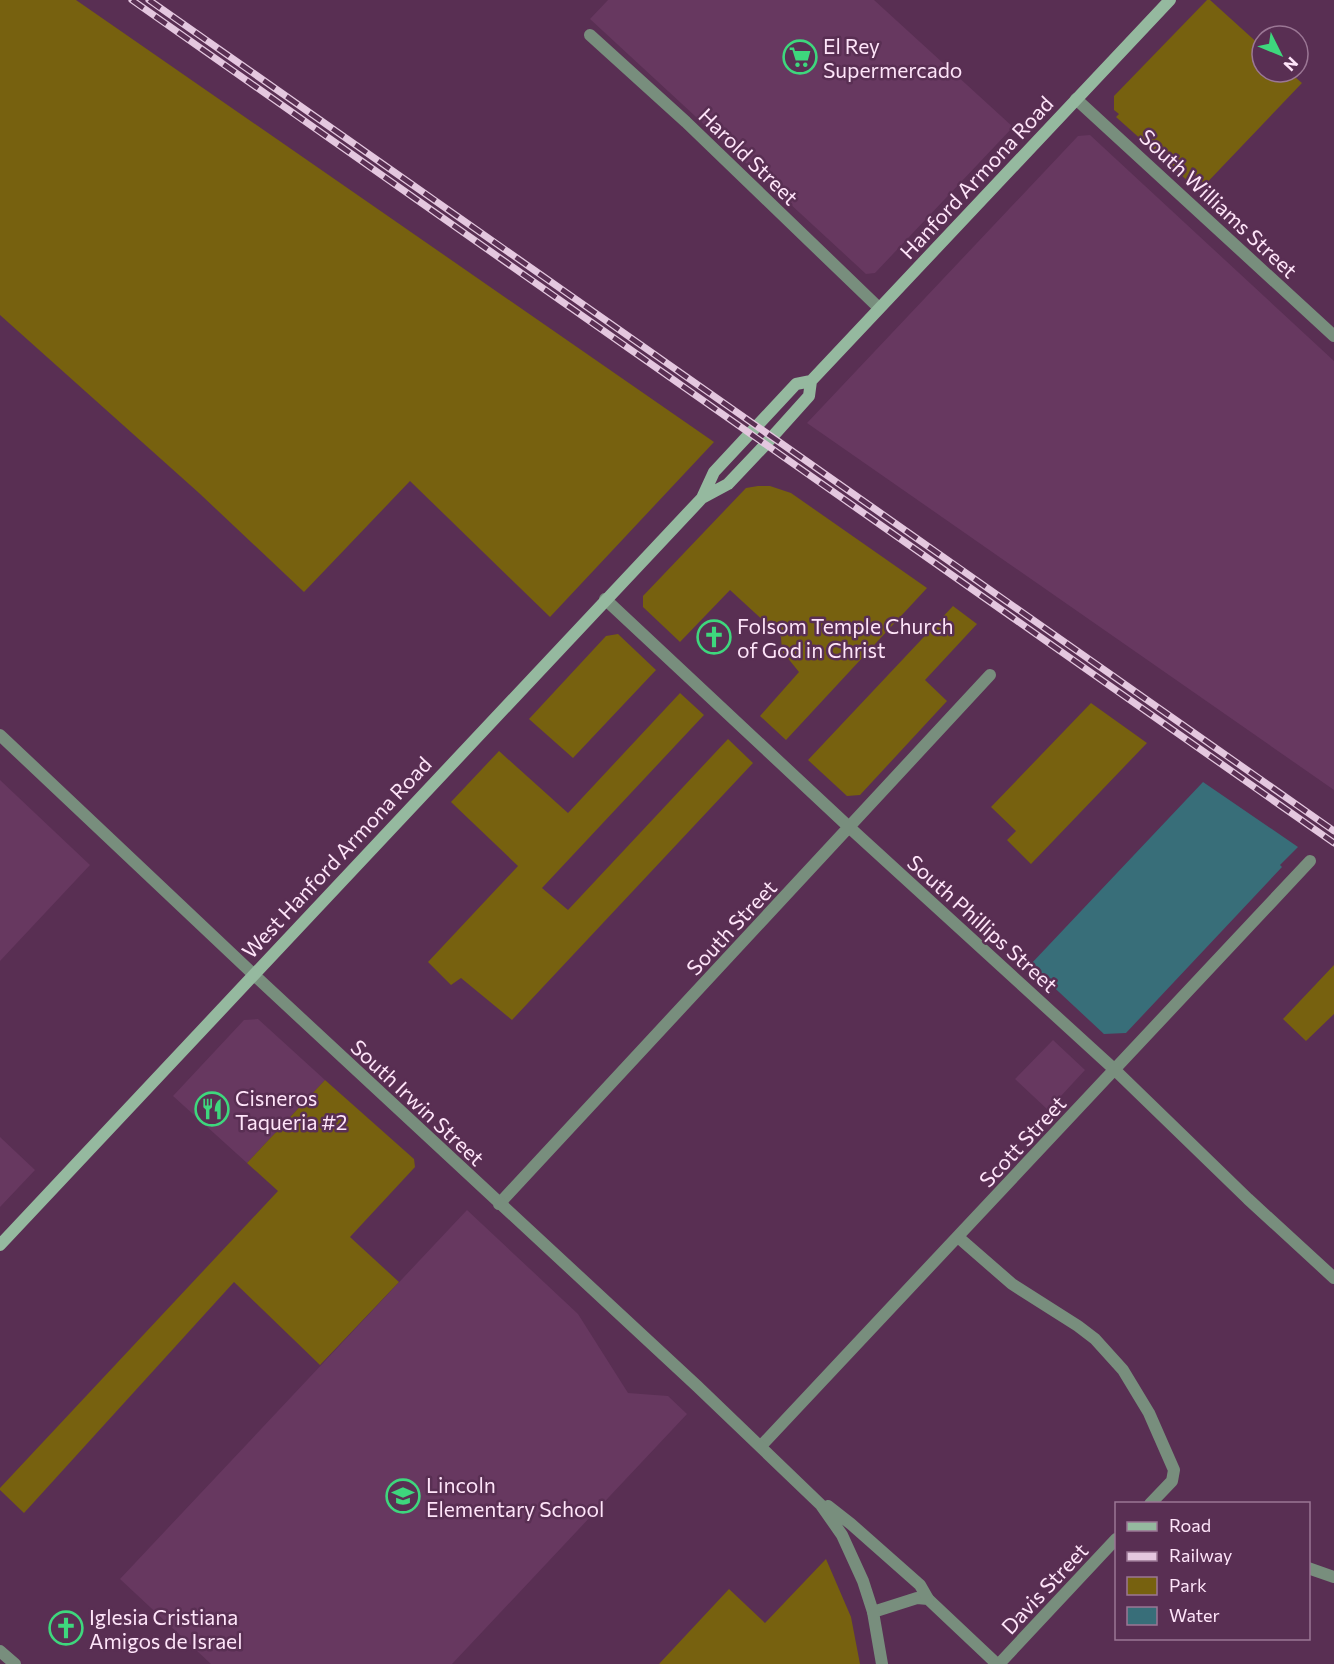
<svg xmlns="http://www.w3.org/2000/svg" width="1334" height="1664" viewBox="0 0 1334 1664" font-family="Commissioner,sans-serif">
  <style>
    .built { fill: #673860 }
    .green { fill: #77610f }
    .water { fill: #386e79 }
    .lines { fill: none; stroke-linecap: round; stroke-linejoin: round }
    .minor { stroke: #788e7d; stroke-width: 12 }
    .tertiary { stroke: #788e7d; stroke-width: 12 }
    .secondary { stroke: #95b99f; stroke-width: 12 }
    .rail-casing { stroke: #e4c7df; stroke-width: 7 }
    .rail { stroke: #592f53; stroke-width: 4.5; stroke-dasharray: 14; stroke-linecap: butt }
    .labels { text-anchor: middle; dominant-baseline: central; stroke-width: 5; stroke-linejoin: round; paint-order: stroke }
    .poi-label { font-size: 21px; fill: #fee4f9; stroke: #592f53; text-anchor: start }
    .street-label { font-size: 21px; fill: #fee4f9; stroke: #592f53 }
  </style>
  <rect width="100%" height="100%" fill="#592f53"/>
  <path class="built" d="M608,0H874L1013,127L875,273L866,274L590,19Z
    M1090,135L1334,361V790L807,423L1078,136Z
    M0,780L90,865L0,961Z
    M258,1019L325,1080L247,1163L173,1096L244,1020Z
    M1053,1040L1085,1070L1048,1110L1015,1079Z
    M0,1137L35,1170L0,1207Z
    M467,1210L578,1314L628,1393L668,1396L687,1414L452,1664H211L120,1579Z"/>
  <path class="green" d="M0,0H76L714,442L550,617L410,481L304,592L199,493L0,315Z
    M1207,0H1210L1262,47V72H1289L1302,83L1199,191L1116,117L1119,114L1114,110V96Z
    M758,486H770L791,493L927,588L786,740L760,716L799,672L782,651L781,637L730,590L680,642L643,607V596L746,488Z
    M953,606L977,624L925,680L947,701L860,795L847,796L808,760Z
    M618,634L656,670L573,758L529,719L606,636Z
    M680,693L704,715L542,888L568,910L728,739L753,763L512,1020L461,978L451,985L428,962L518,866L451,802L499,751L568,813Z
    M1091,703L1147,743L1031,864L1007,840L1016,831L991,807Z
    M1334,965V1014L1306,1041L1283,1019Z
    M325,1080L414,1159L415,1167L350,1237L399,1282L320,1365L234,1282L24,1513L0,1490V1488L278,1191L247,1163Z
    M826,1559L851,1617L860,1664H659L729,1589L765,1623Z"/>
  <path class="water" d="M1203,782L1298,847L1280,865L1282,867L1126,1033L1104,1034L1030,965Z"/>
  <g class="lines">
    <path class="minor" d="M590,35L686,122L879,308
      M1076,99L1334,336
      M605,599L850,828L1115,1070L1248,1199L1334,1278
      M0,735L253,974
      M499,1204L990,675
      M958,1237L1012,1284L1078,1326L1095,1339L1123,1370L1149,1413L1174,1470L1172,1481L1150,1504
      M761,1446L1310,861
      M1308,1568L1334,1577
      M873,1612L917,1598L928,1599L997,1664
      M0,1651L15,1664
      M999,1664L1116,1539"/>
    <path class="tertiary" d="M253,974L697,1386L821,1505L842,1535L863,1581L873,1612L882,1664
      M828,1506L851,1524L920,1585L928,1599"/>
    <path class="secondary" d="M702,498L728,484L765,445L809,396L811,381L1170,0
      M0,1245L702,498L714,472L796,384L811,381"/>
    <defs>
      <path id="rail" d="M132,0L1334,843
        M149,0L1334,831"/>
    </defs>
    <use href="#rail" class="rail-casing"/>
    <use href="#rail" class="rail"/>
  </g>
  <defs>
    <symbol id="supermarket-ring" viewBox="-11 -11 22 22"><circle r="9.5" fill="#592f53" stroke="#3ed77d" stroke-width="1.5"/><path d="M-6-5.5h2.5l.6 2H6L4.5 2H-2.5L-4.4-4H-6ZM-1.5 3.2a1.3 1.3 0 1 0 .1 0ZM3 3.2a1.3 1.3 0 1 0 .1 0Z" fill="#3ed77d"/></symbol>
    <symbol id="church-ring" viewBox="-11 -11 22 22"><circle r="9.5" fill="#592f53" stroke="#3ed77d" stroke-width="1.5"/><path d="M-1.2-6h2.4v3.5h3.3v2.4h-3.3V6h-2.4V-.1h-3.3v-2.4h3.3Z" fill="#3ed77d"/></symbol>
    <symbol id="restaurant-ring" viewBox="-11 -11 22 22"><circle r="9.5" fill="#592f53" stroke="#3ed77d" stroke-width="1.5"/><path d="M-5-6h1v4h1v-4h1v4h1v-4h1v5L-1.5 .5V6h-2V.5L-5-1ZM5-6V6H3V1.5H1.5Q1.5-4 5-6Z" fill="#3ed77d"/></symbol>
    <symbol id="school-ring" viewBox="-11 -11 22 22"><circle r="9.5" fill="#592f53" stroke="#3ed77d" stroke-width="1.5"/><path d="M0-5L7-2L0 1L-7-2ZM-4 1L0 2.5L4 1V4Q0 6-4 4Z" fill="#3ed77d"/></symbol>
  </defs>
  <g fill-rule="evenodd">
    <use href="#supermarket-ring" x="781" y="38" width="38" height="38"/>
    <use href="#church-ring" x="695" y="618" width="38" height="38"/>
    <use href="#restaurant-ring" x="193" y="1090" width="38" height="38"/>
    <use href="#school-ring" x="384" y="1477" width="38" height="38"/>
    <use href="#church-ring" x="47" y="1609" width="38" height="38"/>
  </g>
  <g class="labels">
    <g class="poi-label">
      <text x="823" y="45">El Rey<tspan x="823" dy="24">Supermercado</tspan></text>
      <text x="737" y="625">Folsom Temple Church<tspan x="737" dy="24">of God in Christ</tspan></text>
      <text x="235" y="1097">Cisneros<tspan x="235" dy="24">Taqueria #2</tspan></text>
      <text x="426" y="1484">Lincoln<tspan x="426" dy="24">Elementary School</tspan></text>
      <text x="89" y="1616">Iglesia Cristiana<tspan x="89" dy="24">Amigos de Israel</tspan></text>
    </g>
    <g class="street-label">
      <text transform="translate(749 156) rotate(44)">Harold Street</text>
      <text transform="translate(976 177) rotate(-47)">Hanford Armona Road</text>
      <text transform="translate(1219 203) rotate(43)">South Williams Street</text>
      <text transform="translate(336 857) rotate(-47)">West Hanford Armona Road</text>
      <text transform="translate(983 923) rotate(42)">South Phillips Street</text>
      <text transform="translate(731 927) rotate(-47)">South Street</text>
      <text transform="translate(418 1102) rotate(43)">South Irwin Street</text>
      <text transform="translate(1022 1141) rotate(-47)">Scott Street</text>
      <text transform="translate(1044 1588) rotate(-47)">Davis Street</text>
    </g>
  </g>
  <rect x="1115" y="1502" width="195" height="138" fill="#592f53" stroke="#9b7795" stroke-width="1.5"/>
  <rect x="1127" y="1522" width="30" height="9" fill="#95b99f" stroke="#9b7795" stroke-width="1.5"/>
  <text x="1169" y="1532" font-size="18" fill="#fee4f9">Road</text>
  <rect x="1127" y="1552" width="30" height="9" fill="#e4c7df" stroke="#9b7795" stroke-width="1.5"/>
  <text x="1169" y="1562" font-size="18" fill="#fee4f9">Railway</text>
  <rect x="1127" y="1577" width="30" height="18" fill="#77610f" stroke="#9b7795" stroke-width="1.5"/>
  <text x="1169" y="1592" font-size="18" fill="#fee4f9">Park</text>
  <rect x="1127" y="1607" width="30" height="18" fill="#386e79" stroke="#9b7795" stroke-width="1.5"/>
  <text x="1169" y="1622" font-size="18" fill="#fee4f9">Water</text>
  <g transform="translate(1280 54) rotate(133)"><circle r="28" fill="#592f53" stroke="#9b7795" stroke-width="1.5"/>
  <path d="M0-4.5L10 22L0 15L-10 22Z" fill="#3ed77d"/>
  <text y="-9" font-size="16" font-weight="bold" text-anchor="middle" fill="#fee4f9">N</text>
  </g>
</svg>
